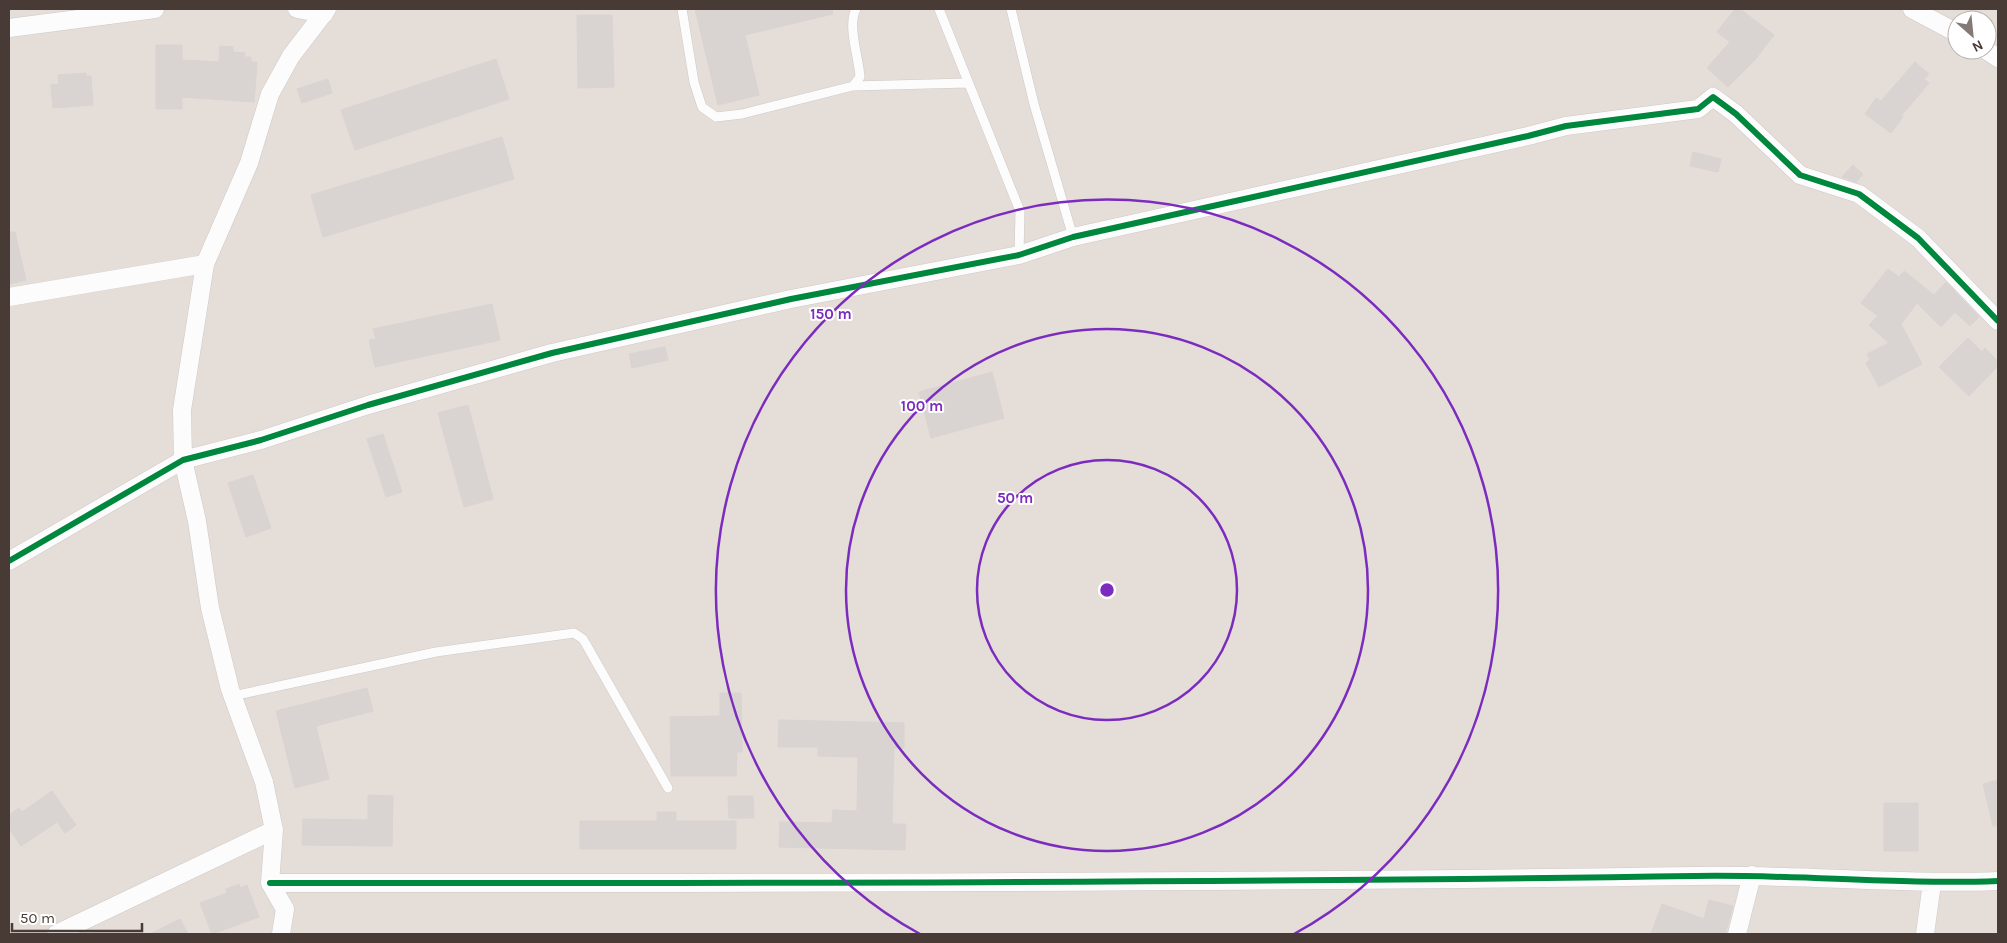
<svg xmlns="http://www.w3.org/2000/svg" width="2007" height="943" viewBox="0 0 2007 943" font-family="Karla,sans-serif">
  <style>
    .residential { fill: #e5ddd8; fill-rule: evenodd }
    .building { fill: #d9d4d2; stroke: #d9d3d1 }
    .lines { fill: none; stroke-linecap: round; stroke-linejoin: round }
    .lane-casing { stroke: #cec9c7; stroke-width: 10 }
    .street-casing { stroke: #cec9c7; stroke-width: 19 }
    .lane { stroke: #fdfcfc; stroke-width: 9 }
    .street { stroke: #fdfcfc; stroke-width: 18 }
    .cycleway-casing { stroke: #fff; stroke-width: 9 }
    .cycleway { stroke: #00873e; stroke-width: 6 }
    .ring { fill: none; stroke: #7b2cbf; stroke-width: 2.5 }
    .centre { fill: #7b2cbf; stroke: #fff; stroke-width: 2.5 }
    .ring-label { font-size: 15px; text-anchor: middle; font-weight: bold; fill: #7b2cbf; stroke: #fff; stroke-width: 4; stroke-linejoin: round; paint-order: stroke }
  </style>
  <rect width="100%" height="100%" fill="#f1edeb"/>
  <path class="residential" d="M9,9H1998V934H9ZM1957,20H1987V50H1957Z"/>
  <path class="building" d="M695,9H832L833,14L745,35L759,95L718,105Z
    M1735,9H1740L1774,35L1754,61L1728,87L1707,68L1730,42L1717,32Z
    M577,15H612L614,87L578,88Z
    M156,45H182V60L219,62L220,46L233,47V52L245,53L244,57H251V62H257L254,102L182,97V109H156Z
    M496,59L509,99L355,150L341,110Z
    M1915,62L1929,74L1924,79L1929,83L1901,116L1903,117L1891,133L1865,114L1876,98L1881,101Z
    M86,73V76H91L93,105L53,108L51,85L59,84L58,75Z
    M328,79L332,93L302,103L297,89Z
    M502,137L514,179L323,237L311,195Z
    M1693,152L1721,159L1718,172L1690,166Z
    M1853,165L1863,174L1856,182L1842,177Z
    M9,232H15L26,280L9,284Z
    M1888,269L1899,277L1904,271L1934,295L1946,282L1979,317L1970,326L1955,312L1941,327L1917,303L1901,324L1922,364L1879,387L1866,363L1870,360L1867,354L1889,343L1869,325L1878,316L1861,303Z
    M492,304L500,340L375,367L369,340L376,339L373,329Z
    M1968,338L1982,352L1985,348L1998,361V366L1969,396L1939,367Z
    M665,347L668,360L632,368L629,354Z
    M992,372L1004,418L931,438L919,392Z
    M468,405L493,499L464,507L438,413Z
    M383,434L402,492L386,497L367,439Z
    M253,475L271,528L246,537L228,483Z
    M367,688L373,711L316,726L329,779L295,788L276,711Z
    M720,693H741L742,752H737L736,776H671L670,717L720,716Z
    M779,720L904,723V748H894L892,824H906L905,850L779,847L780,822L832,823L833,810L857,811L858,757L818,756V747H778Z
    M1998,780V826H1993L1983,784Z
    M52,791L76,825L65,833L57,822L21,846L9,828V815L19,808L22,812Z
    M368,795L393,796L392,846L302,845L303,819L368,820Z
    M728,796H753L754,818H729Z
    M1884,803H1918V851H1884Z
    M657,812H676V821H736V849H580V821H657Z
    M239,884L240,888L247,885L259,917L212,934L200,903L227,893L226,889Z
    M1709,900L1733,906L1725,934H1651L1662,904L1704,919Z
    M180,919L188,934H150Z"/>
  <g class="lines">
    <defs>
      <path id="lane" d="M682,9L694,82L702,107L716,117L742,114L853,86L860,77C859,58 847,26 856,9
        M939,9L1020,211L1019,255
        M1011,9L1034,104L1073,237
        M853,86L967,83
        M233,696L436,652L574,633L583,639L668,788"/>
      <path id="street" d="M297,9L324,14
        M1912,9L1957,33
        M9,28L155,9
        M1986,50L1998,58
        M9,297L205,264
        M9,561L183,460L261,440L368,405L552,353L791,299L1019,255L1073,237L1528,136L1566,126L1698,109L1713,97L1736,114L1800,175L1859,194L1918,238L1998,321
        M270,883C745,883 1220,883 1695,876C1796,874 1897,885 1998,881
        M56,934L274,830
        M281,934L285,909L270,883L274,830L264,782L230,689L210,608L197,521L183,460L182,410L205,264L249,163L270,94L291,56L327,9
        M1737,934L1752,875
        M1925,934L1932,883"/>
    </defs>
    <use href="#lane" class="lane-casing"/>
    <use href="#street" class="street-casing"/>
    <use href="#lane" class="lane"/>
    <use href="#street" class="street"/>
    <defs>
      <path id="cycleway" d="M9,561L183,460L261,440L368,405L552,353L791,299L1019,255L1073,237L1528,136L1566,126L1698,109L1713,97L1736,114L1800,175L1859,194L1918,238L1998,321
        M270,883C745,883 1220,883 1695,876C1796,874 1897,885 1998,881"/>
    </defs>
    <use href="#cycleway" class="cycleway-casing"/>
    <use href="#cycleway" class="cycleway"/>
  </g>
  <g class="ring">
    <circle cx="1107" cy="590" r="130"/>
    <circle cx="1107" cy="590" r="261"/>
    <path d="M920 934A391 391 0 1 1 1294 934"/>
  </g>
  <circle cx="1107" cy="590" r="8" class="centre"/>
  <g class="ring-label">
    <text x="831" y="319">150 m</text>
    <text x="922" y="411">100 m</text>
    <text x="1015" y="503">50 m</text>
  </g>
  <rect width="2007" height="943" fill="none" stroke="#483b36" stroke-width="20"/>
  <g transform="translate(1972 35) rotate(153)"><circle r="24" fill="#ffffff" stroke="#b6b1af"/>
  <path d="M0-4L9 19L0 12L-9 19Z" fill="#837975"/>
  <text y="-8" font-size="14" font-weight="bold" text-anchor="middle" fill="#483b36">N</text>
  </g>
  <path d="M12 923v8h130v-8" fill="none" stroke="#483b36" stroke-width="2.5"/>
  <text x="20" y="923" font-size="15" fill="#483b36" stroke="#ffffff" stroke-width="4" paint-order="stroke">50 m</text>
</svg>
